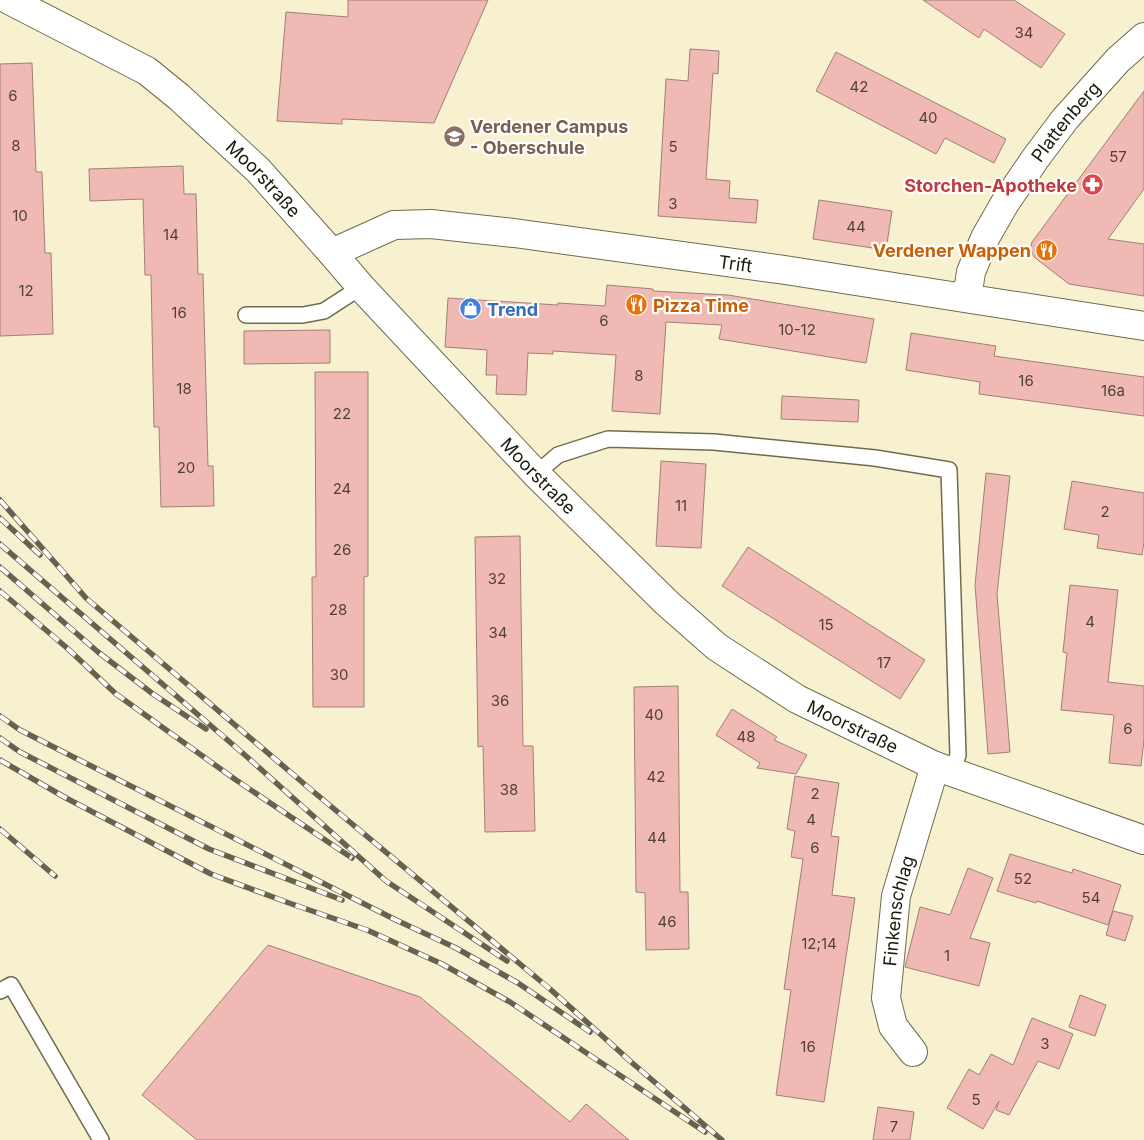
<svg xmlns="http://www.w3.org/2000/svg" width="1144" height="1140" viewBox="0 0 1144 1140" font-family="Inter,sans-serif">
  <style>
    .building { fill: #f0b9b3; stroke: #a27e7a }
    .lines { fill: none; stroke-linecap: round; stroke-linejoin: round }
    .lane-casing { stroke: #716b4d; stroke-width: 18 }
    .street-casing { stroke: #716b4d; stroke-width: 30 }
    .lane { stroke: #fff; stroke-width: 15 }
    .street { stroke: #fff; stroke-width: 28 }
    .rail-casing { stroke: #65624e; stroke-width: 5.5 }
    .rail { stroke: #fffdf7; stroke-width: 4; stroke-dasharray: 11; stroke-linecap: butt }
    .labels { text-anchor: middle; dominant-baseline: central; stroke-width: 4.5; stroke-linejoin: round; paint-order: stroke }
    .number-label { font-size: 15px; fill: #514236 }
    .street-label { font-size: 18px; fill: #1c1a0d; stroke: #fffdf7 }
    .education-label { font-size: 18px; font-weight: bold; fill: #785e54; stroke: #fffdf7; text-anchor: start }
    .health-label { font-size: 18px; font-weight: bold; fill: #be3a42; stroke: #fffdf7; text-anchor: end }
    .food-label { font-size: 18px; font-weight: bold; fill: #c56008; stroke: #fffdf7; text-anchor: end }
    .shop-label { font-size: 18px; font-weight: bold; fill: #366cbe; stroke: #fffdf7; text-anchor: start }
  </style>
  <rect width="100%" height="100%" fill="#f7f1cf"/>
  <path class="building" d="M348,0H488L434,123L342,119V124L277,121L286,12L348,17Z
    M923,0H1014L1065,34L1041,68L984,29L979,38Z
    M690,49L719,51L718,74L713,73L706,179L730,181L729,198L758,200L756,223L658,216L666,79L688,81Z
    M836,52L1006,139L994,163L945,138L936,154L816,91Z
    M32,63L36,172H42L45,253H51L53,334L0,336V64Z
    M1144,91V189L1108,239L1144,244V296L1069,284L1034,257L1030,249L1032,242Z
    M183,166L184,194H196L198,274H203L208,466H213L214,506L161,507L159,427H154L151,275H145L143,199L90,201L89,169Z
    M819,200L892,211L886,250L813,239Z
    M607,285L653,289V291L728,295L874,319L866,363L719,339L722,325L666,322L660,414L612,411L616,355L553,351V354L528,353L526,395L496,394L497,375H486L487,350L445,347L448,298L558,305V303L605,306Z
    M330,330V363L244,364V331Z
    M911,333L996,346L994,356L1144,377V416L979,394L980,382L906,370Z
    M315,372H368V576L364,577V707H313L312,577H316Z
    M782,396L859,400L858,422L781,419Z
    M661,461L706,464L701,548L656,546Z
    M986,473L1010,476L997,594L1010,752L988,754L975,585Z
    M1072,481L1144,493V542L1142,555L1097,548L1099,535L1064,529Z
    M520,536L523,746H533L535,831L485,832L483,746L478,747L475,537Z
    M748,547L925,660L900,699L722,586Z
    M1070,585L1118,590L1108,682L1144,686V740L1141,766L1109,763L1114,715L1061,710L1067,653L1063,652Z
    M678,686L680,892H688L689,949L646,950L645,893L636,892L634,687Z
    M732,709L777,737L774,740L807,755L796,774L757,768L760,763L716,735Z
    M795,776L839,783L831,836L839,837L832,895L855,898L824,1102L776,1095L791,990L784,989L803,859L791,857L795,831L787,829Z
    M1010,854L1072,873L1073,869L1121,885L1108,925L1037,901L1036,903L997,891Z
    M968,868L993,878L970,938L990,943L979,986L905,967L920,907L950,915Z
    M1113,911L1133,916L1125,941L1106,935Z
    M268,945L420,997L570,1122L586,1104L629,1140H197L142,1095Z
    M1080,995L1106,1005L1095,1036L1069,1027Z
    M1032,1018L1073,1034L1059,1069L1038,1061L1009,1115L996,1110L999,1101L983,1129L947,1108L969,1069L979,1075L991,1054L1013,1065Z
    M878,1107L914,1112L910,1140H873Z"/>
  <g class="lines">
    <defs>
      <path id="lane" d="M246,315H303L324,311L361,287
        M536,474L558,455L608,439L714,442L875,458L949,470L958,755L952,772
        M0,991L11,985L101,1140"/>
      <g id="street">
        <path id="s1" d="M9,0L147,71L179,97L258,170L332,253L361,287L536,474L667,603L717,647L797,699L935,766L1144,840"/>
        <path id="s2" d="M332,253L394,225L431,224L514,233L785,270L1144,326"/>
        <path id="s3" d="M967,298L971,272L985,238L1005,203L1035,159L1065,119L1118,60L1144,37"/>
        <path id="s4" d="M913,1052L893,1026L886,998L896,896L935,766"/>
      </g>
    </defs>
    <use href="#lane" class="lane-casing"/>
    <use href="#street" class="street-casing"/>
    <use href="#lane" class="lane"/>
    <use href="#street" class="street"/>
    <defs>
      <path id="rail" d="M0,500L86,598L309,788L550,989L628,1059
        M0,518L40,555
        M0,544L246,756L386,881L507,961
        M0,567L98,652L153,694L206,729
        M0,591L67,648L116,694L236,780L352,858
        M0,716L20,730L396,920L456,948L518,983L590,1032
        M0,738L20,752L209,849L342,900
        M0,760L66,798L211,874L289,903L367,930L442,964L510,1002L705,1132
        M0,829L55,876
        M623,1055L722,1140"/>
    </defs>
    <use href="#rail" class="rail-casing"/>
    <use href="#rail" class="rail"/>
  </g>
  <defs>
    <symbol id="school-disc" viewBox="-11 -11 22 22"><circle r="9.5" fill="#8d6e63" stroke="#fffdf7"/><path d="M0-5L7-2L0 1L-7-2ZM-4 1L0 2.5L4 1V4Q0 6-4 4Z" fill="#fff"/></symbol>
    <symbol id="pharmacy-disc" viewBox="-11 -11 22 22"><circle r="9.5" fill="#e0444e" stroke="#fffdf7"/><path d="M-2-6h4v4h4v4h-4v4h-4v-4h-4v-4h4Z" fill="#fff"/></symbol>
    <symbol id="restaurant-disc" viewBox="-11 -11 22 22"><circle r="9.5" fill="#e8710a" stroke="#fffdf7"/><path d="M-5-6h1v4h1v-4h1v4h1v-4h1v5L-1.5 .5V6h-2V.5L-5-1ZM5-6V6H3V1.5H1.5Q1.5-4 5-6Z" fill="#fff"/></symbol>
    <symbol id="shop-disc" viewBox="-11 -11 22 22"><circle r="9.5" fill="#3f7fe0" stroke="#fffdf7"/><path d="M-5-2.5h2.3a2.7 3.5 0 0 1 5.4 0H5L5.5 6h-11ZM-1.5-2.5h3a1.5 2.3 0 0 0-3 0Z" fill="#fff"/></symbol>
  </defs>
  <g fill-rule="evenodd">
    <use href="#school-disc" x="442" y="124" width="25" height="25"/>
    <use href="#pharmacy-disc" x="1080" y="172" width="25" height="25"/>
    <use href="#restaurant-disc" x="1034" y="238" width="25" height="25"/>
    <use href="#restaurant-disc" x="624" y="292" width="25" height="25"/>
    <use href="#shop-disc" x="458" y="296" width="25" height="25"/>
  </g>
  <g class="labels">
    <g class="number-label">
      <text x="1024" y="32">34</text>
      <text x="859" y="86">42</text>
      <text x="13" y="95">6</text>
      <text x="928" y="117">40</text>
      <text x="16" y="145">8</text>
      <text x="673" y="146">5</text>
      <text x="1118" y="156">57</text>
      <text x="673" y="203">3</text>
      <text x="20" y="215">10</text>
      <text x="856" y="226">44</text>
      <text x="171" y="234">14</text>
      <text x="26" y="290">12</text>
      <text x="179" y="312">16</text>
      <text x="604" y="320">6</text>
      <text x="797" y="329">10-12</text>
      <text x="639" y="375">8</text>
      <text x="1026" y="380">16</text>
      <text x="184" y="388">18</text>
      <text x="1113" y="390">16a</text>
      <text x="342" y="413">22</text>
      <text x="186" y="467">20</text>
      <text x="342" y="488">24</text>
      <text x="681" y="505">11</text>
      <text x="1105" y="511">2</text>
      <text x="342" y="549">26</text>
      <text x="497" y="578">32</text>
      <text x="338" y="609">28</text>
      <text x="1090" y="621">4</text>
      <text x="826" y="624">15</text>
      <text x="498" y="632">34</text>
      <text x="884" y="662">17</text>
      <text x="339" y="674">30</text>
      <text x="500" y="700">36</text>
      <text x="654" y="714">40</text>
      <text x="1128" y="728">6</text>
      <text x="746" y="736">48</text>
      <text x="656" y="776">42</text>
      <text x="509" y="789">38</text>
      <text x="815" y="793">2</text>
      <text x="811" y="819">4</text>
      <text x="657" y="837">44</text>
      <text x="815" y="847">6</text>
      <text x="1023" y="878">52</text>
      <text x="1091" y="897">54</text>
      <text x="667" y="921">46</text>
      <text x="819" y="943">12;14</text>
      <text x="947" y="955">1</text>
      <text x="1045" y="1043">3</text>
      <text x="808" y="1046">16</text>
      <text x="976" y="1099">5</text>
      <text x="894" y="1126">7</text>
    </g>
    <g class="street-label">
      <text stroke="none"><textPath href="#s3" startOffset="205">Plattenberg</textPath></text>
      <text stroke="none"><textPath href="#s1" startOffset="314">Moorstraße</textPath></text>
      <text stroke="none"><textPath href="#s2" startOffset="412">Trift</textPath></text>
      <text stroke="none"><textPath href="#s1" startOffset="719">Moorstraße</textPath></text>
      <text stroke="none"><textPath href="#s1" startOffset="1124">Moorstraße</textPath></text>
      <text stroke="none"><textPath href="#s4" startOffset="150">Finkenschlag</textPath></text>
    </g>
    <g class="education-label">
      <text x="470" y="126">Verdener Campus<tspan x="470" dy="21">- Oberschule</tspan></text>
    </g>
    <g class="health-label">
      <text x="1077" y="185">Storchen-Apotheke</text>
    </g>
    <g class="food-label">
      <text x="1031" y="250">Verdener Wappen</text>
      <text x="653" y="305" text-anchor="start">Pizza Time</text>
    </g>
    <g class="shop-label">
      <text x="487" y="309">Trend</text>
    </g>
  </g>
</svg>
